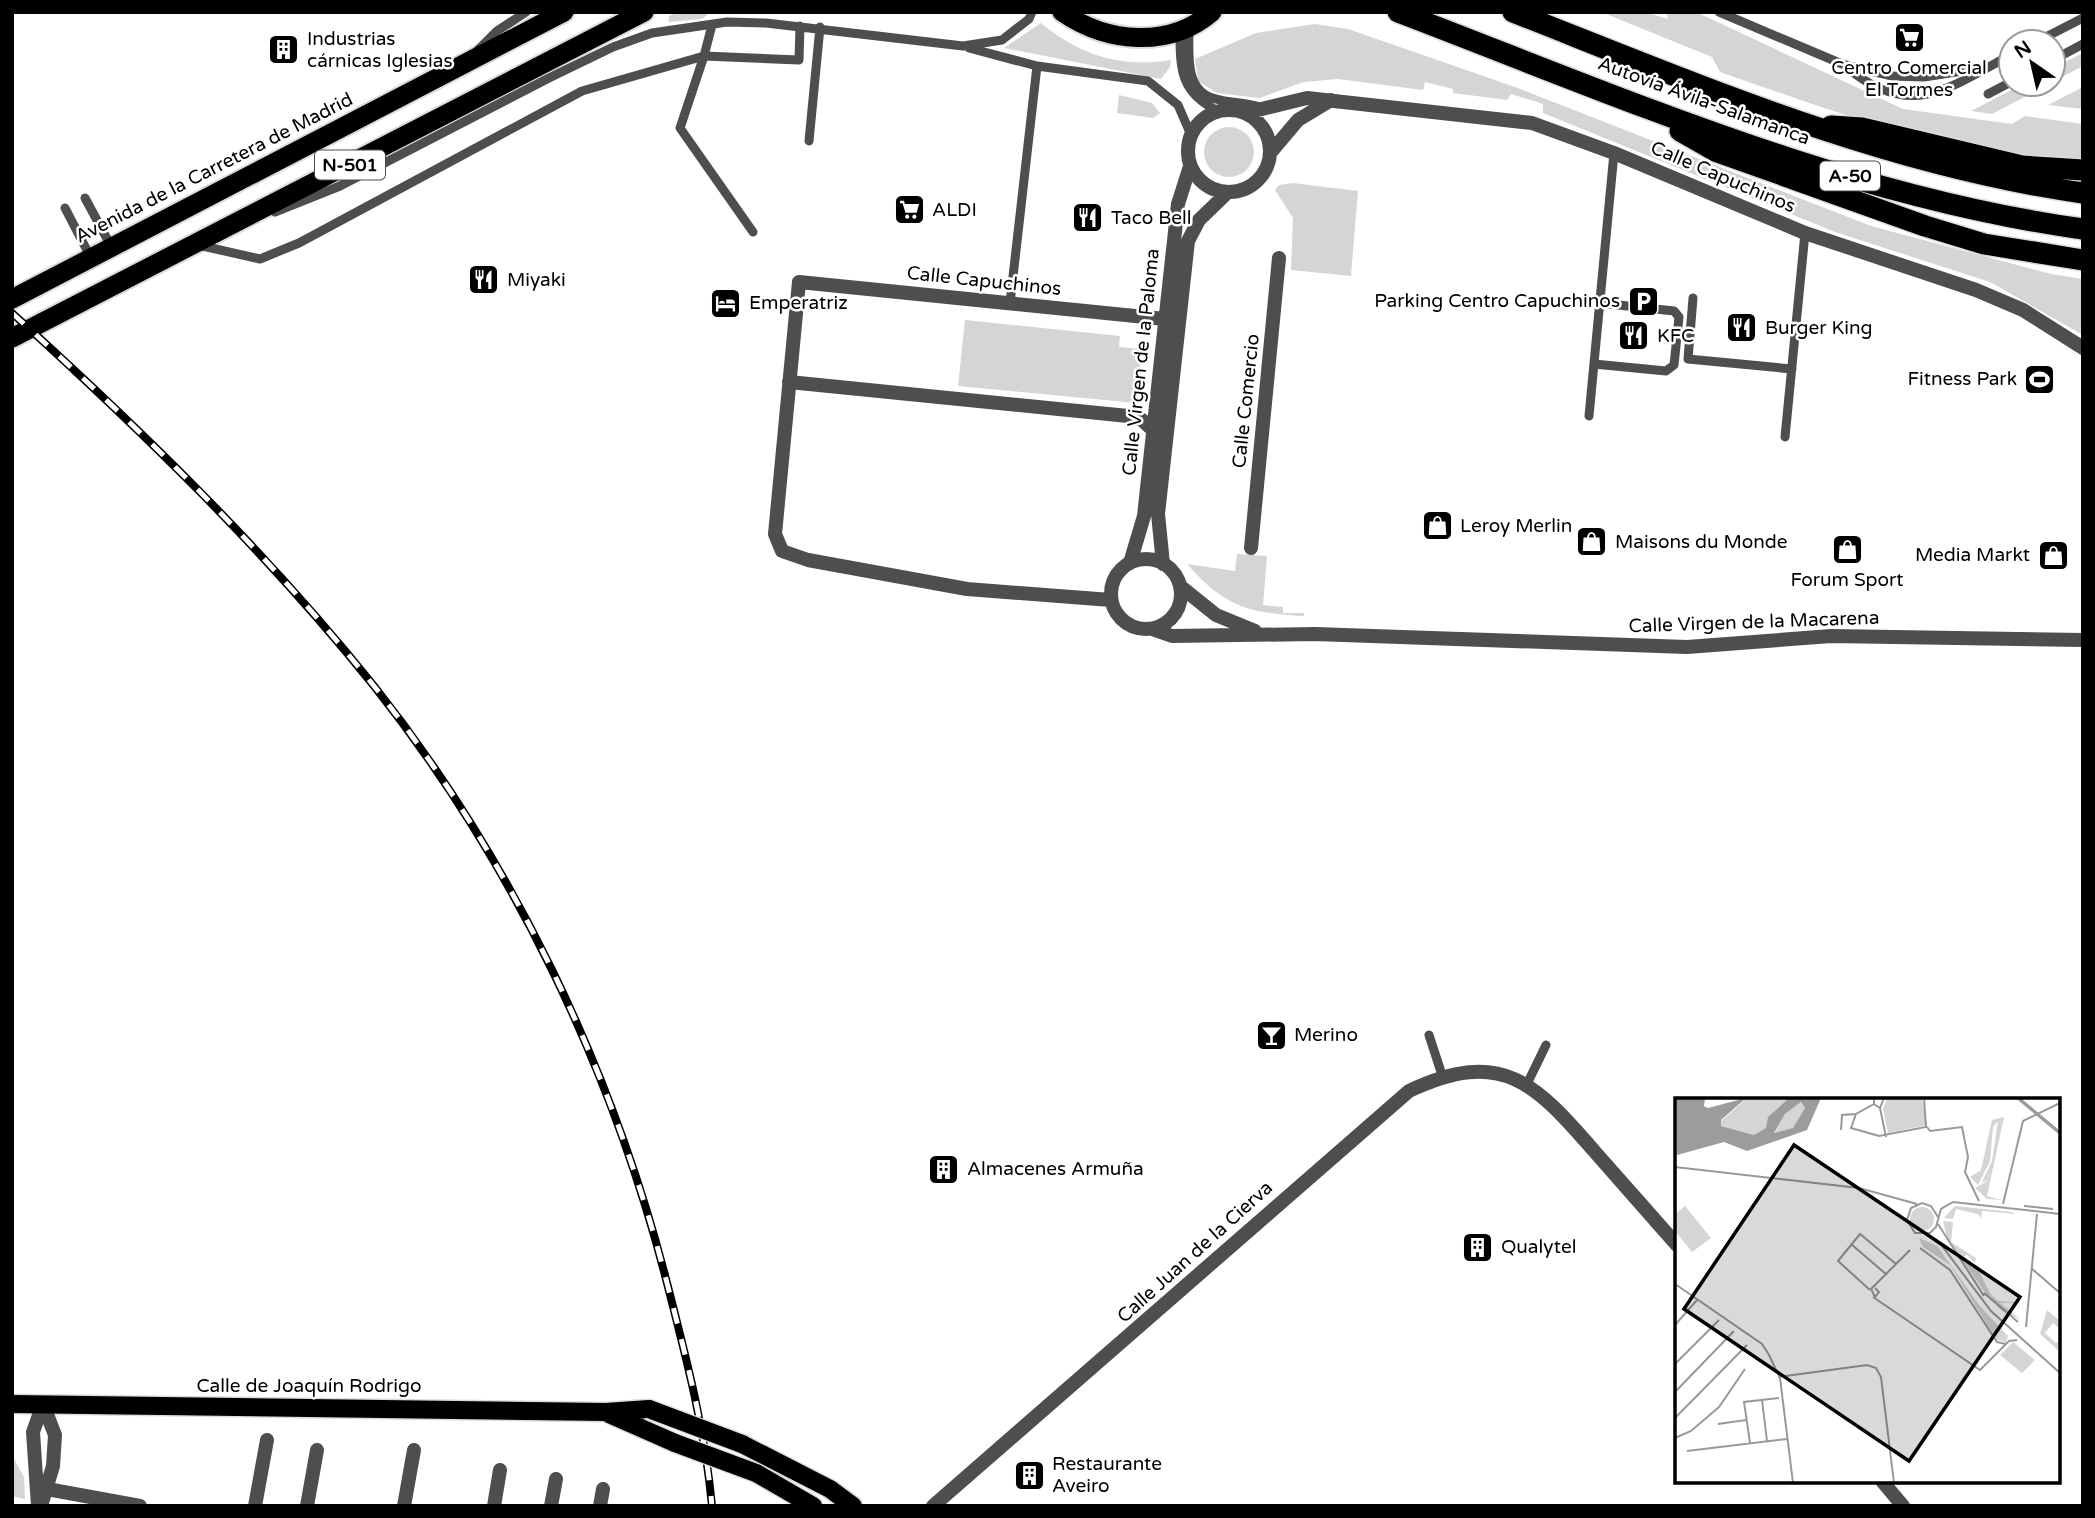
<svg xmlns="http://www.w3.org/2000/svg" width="2095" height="1518" viewBox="0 0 2095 1518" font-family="'Varela Round',sans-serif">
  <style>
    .green { fill: #d5d5d5 }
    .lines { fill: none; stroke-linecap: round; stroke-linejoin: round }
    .primary-casing { stroke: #dbdbdb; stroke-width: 21 }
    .trunk-casing { stroke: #dbdbdb; stroke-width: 23 }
    .motorway-casing { stroke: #dbdbdb; stroke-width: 24 }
    .service { stroke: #4e4e4e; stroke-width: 9 }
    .pedestrian { stroke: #4e4e4e; stroke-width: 14 }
    .minor { stroke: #4e4e4e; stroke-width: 14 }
    .primary { stroke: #000; stroke-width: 18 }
    .trunk { stroke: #000; stroke-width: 19 }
    .motorway { stroke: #000; stroke-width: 21 }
    .rail-casing { stroke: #000; stroke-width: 8 }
    .rail { stroke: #fff; stroke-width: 5; stroke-dasharray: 16; stroke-linecap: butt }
    .primary-bridge-casing { stroke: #dbdbdb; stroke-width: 21; stroke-linecap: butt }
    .primary-bridge { stroke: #000; stroke-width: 18 }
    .labels { text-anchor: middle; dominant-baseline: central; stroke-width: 5; stroke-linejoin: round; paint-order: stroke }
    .shield { fill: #fff; stroke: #4c4c4c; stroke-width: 2 }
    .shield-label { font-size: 18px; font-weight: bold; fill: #000 }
    .poi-label { font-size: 19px; fill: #000; stroke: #fff; text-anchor: start }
    .street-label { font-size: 19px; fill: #000; stroke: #fff }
    .inset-river { fill: none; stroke: #9c9c9c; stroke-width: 3.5 }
    .inset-road { fill: none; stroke: #999; stroke-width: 2 }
    .view { fill: #000; fill-opacity: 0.15; stroke: #000; stroke-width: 3.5 }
    .inset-edge { fill: none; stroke: #000; stroke-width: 3.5 }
  </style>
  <rect width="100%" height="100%" fill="#fff"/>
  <path class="green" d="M678,12H711L702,19L668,22L669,16Z
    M1601,12H1645L1668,19L1666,12H1696L1903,109L2012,124L2025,116L2083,124V161C1957,157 1837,113 1720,72L1712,57Z
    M1041,23C1079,55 1121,68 1171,60L1170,67L1161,79L1004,48Z
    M1315,24L1348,29L1515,87L1871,226L2051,274L2083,279V335L1990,282L1835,232L1543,113V104L1511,94L1507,100L1453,93V89L1425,82L1423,90L1338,79L1304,82L1259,98L1217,93L1198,81L1195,59L1256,33Z
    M2083,53V66L2053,82V68Z
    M2023,84H2049L1992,114L1971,111Z
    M2083,87V109L2048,105Z
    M1119,95L1152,103L1160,113L1153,118L1117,113Z
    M1204 152a25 25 0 1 1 50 0a25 25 0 1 1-50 0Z
    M1293,183L1358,191L1351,276L1291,270L1293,218L1275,190L1279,185Z
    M965,320L1120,336L1119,347L1142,349L1136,403L958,386Z
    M1237,554L1267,556L1263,605L1283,607V613H1304V616C1248,613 1225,607 1187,564L1235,571Z
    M12,1455L24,1477L25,1499L12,1496Z"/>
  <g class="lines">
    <defs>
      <path id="primary" d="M12,1404L606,1412L649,1409
        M609,1414L675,1443
        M742,1444L830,1489L853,1506
        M756,1473L813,1506"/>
      <path id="trunk" d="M1062,12C1107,43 1169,49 1212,12
        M12,299L564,12
        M12,338L644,12"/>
      <path id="motorway" d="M1398,12C1621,97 1845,196 2083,229
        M1513,12C1699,85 1884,165 2083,193
        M1831,126L1862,128L2022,166L2083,170
        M1680,131L1715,151L1925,226L1984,244L2083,260"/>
    </defs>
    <use href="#primary" class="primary-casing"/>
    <use href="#trunk" class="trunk-casing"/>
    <use href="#motorway" class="motorway-casing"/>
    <path class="service" d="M1719,12L1842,64L1891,76L1924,77L1988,67
      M1189,28C1189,54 1184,92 1216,99C1230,103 1245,102 1260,107
      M1180,32C1180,71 1181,93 1218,111
      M2036,42L2083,18
      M969,48L1037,66L1148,81L1178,105L1191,135
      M478,50L497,31L526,12
      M2053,60L2083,44
      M1846,67C1912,121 1947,88 2011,55
      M1988,94L2011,82
      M809,141L820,27
      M85,198L112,248
      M65,208L91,258
      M275,212L340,186L549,78L613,47L652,33L727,22L766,23L963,46L1002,40L1029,19L1032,12
      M753,232L680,128L704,56L799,60L800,26
      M198,245L260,259L299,243L582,91L704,56L712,25
      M1693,298L1688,359L1792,369
      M1010,303L1037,66
      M1594,364L1666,371L1674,365L1679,317L1674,311L1600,303
      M1589,416L1614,153
      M1785,437L1805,233
      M1429,1035L1442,1075
      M1527,1084L1546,1045"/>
    <path class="pedestrian" d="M1251,548L1279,258
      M47,1489L140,1506
      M307,1506L317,1450
      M494,1506L500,1470
      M600,1506L603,1489"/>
    <path class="minor" d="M1188 151a41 41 0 1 1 82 0a41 41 0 1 1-82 0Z
      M1245,113L1307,98L1532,123L1614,153L1805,233L1976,290L2023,310L2083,348
      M1271,152L1298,120L1331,100
      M789,382L1128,416L1142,420L1153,430
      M1111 594a35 35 0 1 1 70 0a35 35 0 1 1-70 0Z
      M1130,563L1144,516L1178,204L1190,166
      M1163,564L1158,514L1188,241L1199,220L1227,193
      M1180,586L1216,615L1255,631
      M1111,600L967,589L808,560L782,551L775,534L799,282L1165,319
      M1152,629L1172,636L1315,634L1687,647L1831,636L2083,640
      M1882,1481L1903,1506
      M38,1506L33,1432L43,1404
      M41,1506L53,1466L55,1435L43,1404
      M255,1506L267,1440
      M404,1506L414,1450
      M551,1506L556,1479
      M933,1506L1409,1091C1502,1047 1535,1083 1595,1152C1622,1183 1650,1214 1677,1245"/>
    <use href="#primary" class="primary"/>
    <use href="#trunk" class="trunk"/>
    <use href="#motorway" class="motorway"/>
    <defs>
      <path id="rail" d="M12,313C140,429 265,550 374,686C512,860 612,1068 667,1283C686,1357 705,1429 712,1506"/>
    </defs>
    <use href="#rail" class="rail-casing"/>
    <use href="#rail" class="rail"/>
    <defs>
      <path id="primary-bridge" d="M649,1409L742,1444
        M675,1443L756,1473"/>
    </defs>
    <use href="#primary-bridge" class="primary-bridge-casing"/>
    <use href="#primary-bridge" class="primary-bridge"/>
  </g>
  <defs>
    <symbol id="supermarket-square" viewBox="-11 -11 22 22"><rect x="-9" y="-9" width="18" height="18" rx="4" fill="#000" stroke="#fff"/><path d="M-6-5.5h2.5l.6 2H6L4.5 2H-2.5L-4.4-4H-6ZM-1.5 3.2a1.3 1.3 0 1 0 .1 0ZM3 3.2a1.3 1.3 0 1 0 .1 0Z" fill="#fff"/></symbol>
    <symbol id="building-square" viewBox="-11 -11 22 22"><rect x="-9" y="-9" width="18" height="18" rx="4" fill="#000" stroke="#fff"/><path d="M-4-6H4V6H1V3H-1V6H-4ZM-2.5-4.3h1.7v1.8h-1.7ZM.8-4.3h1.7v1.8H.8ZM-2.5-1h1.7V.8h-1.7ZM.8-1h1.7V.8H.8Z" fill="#fff"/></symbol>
    <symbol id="restaurant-square" viewBox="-11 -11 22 22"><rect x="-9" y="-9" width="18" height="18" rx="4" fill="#000" stroke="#fff"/><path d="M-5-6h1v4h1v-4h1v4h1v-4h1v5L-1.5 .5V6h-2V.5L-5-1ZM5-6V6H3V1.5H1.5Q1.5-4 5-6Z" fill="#fff"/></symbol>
    <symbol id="parking-square" viewBox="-11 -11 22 22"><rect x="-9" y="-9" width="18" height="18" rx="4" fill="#000" stroke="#fff"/><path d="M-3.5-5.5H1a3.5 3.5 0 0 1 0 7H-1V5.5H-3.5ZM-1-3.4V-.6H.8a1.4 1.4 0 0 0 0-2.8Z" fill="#fff"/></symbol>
    <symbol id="hotel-square" viewBox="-11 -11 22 22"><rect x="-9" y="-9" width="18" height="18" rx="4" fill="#000" stroke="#fff"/><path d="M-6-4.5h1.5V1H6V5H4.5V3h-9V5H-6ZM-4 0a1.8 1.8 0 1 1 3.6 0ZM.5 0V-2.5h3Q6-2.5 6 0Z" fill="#fff"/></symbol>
    <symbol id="stadium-square" viewBox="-11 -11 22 22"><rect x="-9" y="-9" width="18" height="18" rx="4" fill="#000" stroke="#fff"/><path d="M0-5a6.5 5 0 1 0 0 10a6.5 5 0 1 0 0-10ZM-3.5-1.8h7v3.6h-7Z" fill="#fff"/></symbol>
    <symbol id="shop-square" viewBox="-11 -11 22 22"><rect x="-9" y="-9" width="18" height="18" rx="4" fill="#000" stroke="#fff"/><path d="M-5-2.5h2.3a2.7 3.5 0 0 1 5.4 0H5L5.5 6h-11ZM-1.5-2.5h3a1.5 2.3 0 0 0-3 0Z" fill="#fff"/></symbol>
    <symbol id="bar-square" viewBox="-11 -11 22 22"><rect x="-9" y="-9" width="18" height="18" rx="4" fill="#000" stroke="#fff"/><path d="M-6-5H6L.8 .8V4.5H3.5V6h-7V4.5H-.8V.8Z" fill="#fff"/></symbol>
  </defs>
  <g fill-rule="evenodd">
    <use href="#supermarket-square" x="1892" y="20" width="35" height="35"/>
    <use href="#building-square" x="266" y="32" width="35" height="35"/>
    <use href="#supermarket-square" x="892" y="192" width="35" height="35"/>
    <use href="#restaurant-square" x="1070" y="200" width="35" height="35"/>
    <use href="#restaurant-square" x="466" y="262" width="35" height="35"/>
    <use href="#parking-square" x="1626" y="284" width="35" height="35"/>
    <use href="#hotel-square" x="708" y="286" width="35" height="35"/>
    <use href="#restaurant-square" x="1724" y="310" width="35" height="35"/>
    <use href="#restaurant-square" x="1616" y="318" width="35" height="35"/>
    <use href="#stadium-square" x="2022" y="362" width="35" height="35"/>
    <use href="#shop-square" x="1420" y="508" width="35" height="35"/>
    <use href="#shop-square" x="1574" y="524" width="35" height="35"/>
    <use href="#shop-square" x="1830" y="532" width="35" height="35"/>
    <use href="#shop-square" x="2036" y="538" width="35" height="35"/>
    <use href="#bar-square" x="1254" y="1018" width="35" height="35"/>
    <use href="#building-square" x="926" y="1152" width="35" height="35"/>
    <use href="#building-square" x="1460" y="1230" width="35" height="35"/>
    <use href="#building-square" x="1012" y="1458" width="35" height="35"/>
  </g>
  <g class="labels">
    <g class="shield">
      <rect x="315" y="150.5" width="70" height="29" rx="5"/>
      <rect x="1820" y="161.5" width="60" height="29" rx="5"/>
    </g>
    <g class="shield-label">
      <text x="350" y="165">N-501</text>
      <text x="1850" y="176">A-50</text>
    </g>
    <g class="poi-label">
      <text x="307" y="39">Industrias<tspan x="307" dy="22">cárnicas Iglesias</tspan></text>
      <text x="1909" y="68" text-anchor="middle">Centro Comercial<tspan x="1909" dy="22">El Tormes</tspan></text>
      <text x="932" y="210">ALDI</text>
      <text x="1111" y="218">Taco Bell</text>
      <text x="507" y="280">Miyaki</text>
      <text x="1620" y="301" text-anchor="end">Parking Centro Capuchinos</text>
      <text x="749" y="303">Emperatriz</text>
      <text x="1765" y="328">Burger King</text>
      <text x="1657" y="336">KFC</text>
      <text x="2017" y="379" text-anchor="end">Fitness Park</text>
      <text x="1460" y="526">Leroy Merlin</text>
      <text x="1615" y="542">Maisons du Monde</text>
      <text x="2030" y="555" text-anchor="end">Media Markt</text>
      <text x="1847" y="580" text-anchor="middle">Forum Sport</text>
      <text x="1294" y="1035">Merino</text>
      <text x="967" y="1169">Almacenes Armuña</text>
      <text x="1501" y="1247">Qualytel</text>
      <text x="1052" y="1464">Restaurante<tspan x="1052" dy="22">Aveiro</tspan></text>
    </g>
    <g class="street-label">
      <text transform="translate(1704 101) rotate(20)">Autovía Ávila-Salamanca</text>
      <text transform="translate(214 168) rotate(-27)">Avenida de la Carretera de Madrid</text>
      <text transform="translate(1723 177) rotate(23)">Calle Capuchinos</text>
      <text transform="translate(984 281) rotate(6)">Calle Capuchinos</text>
      <text transform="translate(1141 362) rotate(-84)">Calle Virgen de la Paloma</text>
      <text transform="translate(1246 401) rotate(-84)">Calle Comercio</text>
      <text transform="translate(1754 622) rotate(-2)">Calle Virgen de la Macarena</text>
      <text transform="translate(1195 1252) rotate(-42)">Calle Juan de la Cierva</text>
      <text x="309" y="1386">Calle de Joaquín Rodrigo</text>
    </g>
  </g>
  <g transform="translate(1675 1098)">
    <rect width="385" height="385" fill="#fff"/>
    <path d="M114,0L93,19L92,30L79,37L46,28V23L71,1ZM212,0H247L252,27L213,35L208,11ZM126,4L130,10L118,30L99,36L110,16ZM329,19L312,98L326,102L312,101L300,90L314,82L307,84L317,63L323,23L318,29L315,63L303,87L295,79L306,72L317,22ZM10,108L36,140L17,154L0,133V116ZM280,108L337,114L340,116L307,113L306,121L303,116L281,111L278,121L269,120ZM235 121a12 12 0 1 1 24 0a12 12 0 1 1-24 0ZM268,123L278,124L276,144L301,160L300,165L292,157L289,158L297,170L301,167L316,197L323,203L348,205H325L346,222L327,213L311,196L272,140ZM244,140L262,148L304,207L333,238L331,244L322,242L275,167L248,149ZM372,212L385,223V231L378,225L370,235L381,245L385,242V254L365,236ZM338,244L360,262L347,275L325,257Z" fill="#d5d5d5"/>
    <path d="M0,0H30L29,8L33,10L71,0L46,22V28L79,37L91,30L93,19L114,0H146L132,32L72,53L49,44L2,57ZM126,4L130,10L118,30L99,35L110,16Z" fill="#9c9c9c" fill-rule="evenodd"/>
    <path class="inset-river" d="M343,0L385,35"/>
    <path class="inset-road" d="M199,0V6L205,10L209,0M199,6L181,16L176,30L204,38L251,29L249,0M205,10L211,39M252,29L255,33L287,29L293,59L290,74L304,103M166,32L167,17L181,16M0,69L184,90L242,106M328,106L348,23L385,5M349,108L378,111M263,119L256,108L247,105L236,110L232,122L240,135H255L261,129L266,111L278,104L385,116M263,126L309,198M251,136L267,148L316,213L385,275M176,146L212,177M245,150L275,172L322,244L331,246M356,170L385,195M0,186L87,246L94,257L105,280L118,385M200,190L204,194L200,199L196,191L235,152M195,192L163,163L185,136L221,166M309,195L343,224M198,199L305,272L334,243L342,242M0,227L22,202M351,229L362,116M0,266L44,222M103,279L192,267L201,270L206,279L219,385M0,294L59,233M87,302L92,343M0,320L72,247M43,326L71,322M0,340L16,333L44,309L70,271M75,345L69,304L104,300M12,353L112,341"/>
    <path class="view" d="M119,47L345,199L234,363L9,211Z"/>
    <rect width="385" height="385" class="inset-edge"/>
  </g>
  <rect width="2095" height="1518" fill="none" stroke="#000000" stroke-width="28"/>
  <g transform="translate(2032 63) rotate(326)"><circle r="33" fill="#ffffff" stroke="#999999" stroke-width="2"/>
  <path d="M0-5L12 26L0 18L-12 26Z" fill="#000000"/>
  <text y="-10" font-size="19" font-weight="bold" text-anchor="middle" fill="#000000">N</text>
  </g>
</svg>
